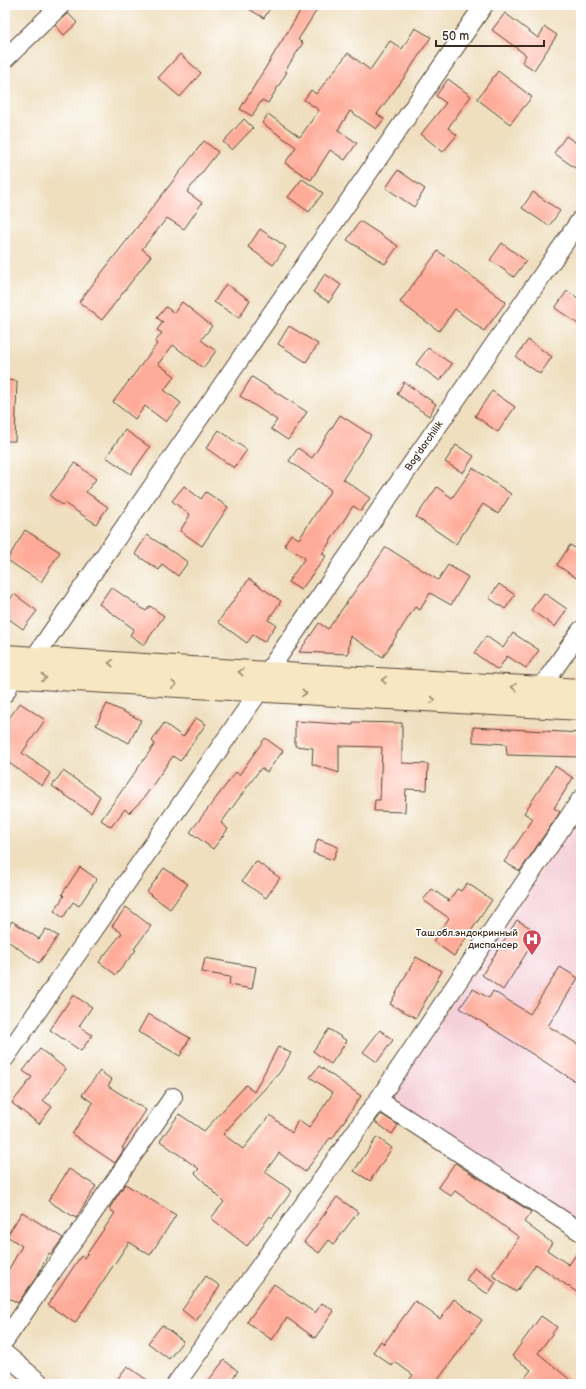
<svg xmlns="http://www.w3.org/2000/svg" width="586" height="1389" viewBox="0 0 586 1389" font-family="'Balsamiq Sans',sans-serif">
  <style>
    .built { fill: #f5cfd9 }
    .building { fill: #feac99 }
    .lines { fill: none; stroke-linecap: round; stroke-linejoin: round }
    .minor-casing { stroke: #564536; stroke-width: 20 }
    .secondary-casing { stroke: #564536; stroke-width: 24 }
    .minor { stroke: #fff; stroke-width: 18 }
    .secondary { stroke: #f7e8c3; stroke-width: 22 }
    .oneway { stroke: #998970 }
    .labels { text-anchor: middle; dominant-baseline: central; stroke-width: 3.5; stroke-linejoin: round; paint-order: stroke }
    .street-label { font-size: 10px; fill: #3b2a1e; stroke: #fff }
    .poi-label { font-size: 10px; fill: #3b2a1e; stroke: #fff; text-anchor: end }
  </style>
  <rect width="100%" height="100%" fill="#fff"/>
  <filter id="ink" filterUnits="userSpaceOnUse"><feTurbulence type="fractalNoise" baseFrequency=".025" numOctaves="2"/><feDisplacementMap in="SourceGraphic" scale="8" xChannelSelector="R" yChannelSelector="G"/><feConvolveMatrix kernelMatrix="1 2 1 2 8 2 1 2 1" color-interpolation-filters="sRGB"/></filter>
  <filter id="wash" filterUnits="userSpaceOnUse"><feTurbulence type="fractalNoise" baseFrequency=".012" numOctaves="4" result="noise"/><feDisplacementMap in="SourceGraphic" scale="16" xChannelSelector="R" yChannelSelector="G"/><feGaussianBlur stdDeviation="0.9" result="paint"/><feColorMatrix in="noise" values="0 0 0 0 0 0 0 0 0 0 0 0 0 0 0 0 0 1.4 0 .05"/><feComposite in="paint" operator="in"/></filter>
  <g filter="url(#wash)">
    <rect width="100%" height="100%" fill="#efdfbf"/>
    <path class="built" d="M581,811V1215L576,1223L386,1101Z"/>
    <g id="blocks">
      <path class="building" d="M242,5H272L264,18Z
        M304,5H320L298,40L303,43L285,71L287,72L268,103L262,100L252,116L240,109Z
        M68,13L77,23L64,35L55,25Z
        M505,13L538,38L545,27L557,35L534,70L522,62L526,55L492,30Z
        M415,28L431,37L406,75L377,114L384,119L376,129L350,111L338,130L357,143L345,160L330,150L311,180L285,163L296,147L262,123L268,114L300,137L319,110L304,100L311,90L316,94L348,53L370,70L390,41L402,49Z
        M180,54L201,73L180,97L158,78Z
        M498,71L532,97L510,124L477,99Z
        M448,79L471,96L448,128L457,135L443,152L421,134L446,103L436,96Z
        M244,119L253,128L232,150L223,142Z
        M566,136L581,146V172L554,153Z
        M204,141L218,152L187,192L202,203L184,229L167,218L142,249L151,256L102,320L79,302Z
        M398,170L425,189L414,207L386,188Z
        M302,179L323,193L309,212L288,197Z
        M533,192L560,211L549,226L522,208Z
        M360,221L398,246L385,264L347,240Z
        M260,229L286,247L273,265L248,247Z
        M502,243L526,261L514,277L490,260Z
        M438,251L506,302L484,331L455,309L439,331L400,302Z
        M325,274L341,285L329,302L313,292Z
        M226,284L250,300L239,318L214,302Z
        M567,291L581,300V326L555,308Z
        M182,302L212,326L201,340L216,351L203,368L173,345L158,364L175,376L164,390L181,403L166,422L145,406L135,419L113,402L157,344L155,342L162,333L157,330L163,322L157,318L166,307L174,313Z
        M289,326L318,344L306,362L278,344Z
        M528,340L552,357L540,374L516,357Z
        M428,348L452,364L440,381L416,364Z
        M252,377L307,412L288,440L271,429L277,420L240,396Z
        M5,380L17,381L15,441H5Z
        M404,382L436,404L429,416L397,394Z
        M492,391L515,407L498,432L475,416Z
        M340,415L371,435L343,479L370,498L361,511L353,506L322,554L326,556L301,590L288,582L305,558L284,545L291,534L299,539L331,490L289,461L298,448L312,458Z
        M125,430L150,447L131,474L106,457Z
        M219,430L247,450L234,468L206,448Z
        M456,445L474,456L463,473L445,462Z
        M75,463L96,479L86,492L108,507L96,524L64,503L62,505L50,496Z
        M473,468L511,494L498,514L483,504L456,544L416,517L437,487L452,498Z
        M184,486L201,499L206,492L228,507L202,546L180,531L190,515L172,501Z
        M25,530L60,552L41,582L7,560Z
        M147,535L188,562L178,576L162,564L159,570L135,554Z
        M570,545L581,552V581L557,565Z
        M386,547L438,580L448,565L468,577L451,605L430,593L420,610L415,607L383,657L350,636L348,654L299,652L319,623L328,629Z
        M249,579L281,601L268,620L276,625L264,642L253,635L247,643L218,622Z
        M499,584L515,595L505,609L489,598Z
        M111,587L146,611L150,606L164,616L144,645L130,635L134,629L99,604Z
        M544,593L567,609L555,627L531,610Z
        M14,594L37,611L23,629L5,616V606Z
        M513,633L539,650L526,668L507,656L498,670L474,653L486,636L503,648Z
        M20,703L45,720L22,753L50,773L42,786L5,760V724Z
        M107,704L141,720L129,743L96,725Z
        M196,718L206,724L180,761L173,756L143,799L129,813L125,809L111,827L101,820L155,744L152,741L164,723L183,737Z
        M295,721L353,725V722L402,723V763L428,764L427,790L406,789L405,812L374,811L375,800H380L382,747L339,746V773L312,764L313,748L295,746Z
        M473,727L581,733V757L507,755L506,744L473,742Z
        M265,738L283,751L267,772L261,768L221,823L228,829L213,849L190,832L236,772L239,775Z
        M555,766L573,778L554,808L560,812L520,871L504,862L533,819L524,813Z
        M63,771L100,796L91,813L52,786Z
        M318,839L338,847L333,860L313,853Z
        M256,861L280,878L266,898L242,881Z
        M80,867L97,879L79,906L73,902L63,918L54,911L64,896L62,894Z
        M164,868L188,884L170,909L147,892Z
        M467,883L492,900L454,956L433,941L449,918L423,900L432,889L449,901L457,889L461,891Z
        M126,907L151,926L134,949L136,950L116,975L99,962L122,933L112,926Z
        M517,920L539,933L503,990L482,975Z
        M12,921L39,939L46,929L58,936L39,963L5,939V932Z
        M416,957L442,971L416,1018L390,1004Z
        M205,958L256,967L252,989L229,985L230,977L202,972Z
        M560,967L578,978L548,1026L581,1046V1085L460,1008L473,989L489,998L493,991L530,1014Z
        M73,995L92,1007L79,1026L92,1035L81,1051L50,1030Z
        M148,1014L190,1038L180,1056L138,1032Z
        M329,1029L347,1041L331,1064L313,1051Z
        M380,1030L393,1040L377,1062L363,1052Z
        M278,1047L291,1053L280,1072L223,1134L243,1149L270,1115L292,1133L298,1120L309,1128L333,1093L310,1077L319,1066L361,1096L332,1139L330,1138L305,1172L279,1153L265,1172L292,1191L272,1218L270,1216L247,1246L211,1218L224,1202L195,1173L199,1169L160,1141L179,1114L204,1131L246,1085L254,1092Z
        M40,1049L66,1069L43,1100L52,1107L39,1124L12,1103L32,1077L23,1071Z
        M100,1071L112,1080L108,1086L146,1110L122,1148L124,1149L115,1163L72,1134L93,1103L82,1095Z
        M381,1114L398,1125L392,1134L375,1122Z
        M377,1137L392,1148L370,1181L354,1171Z
        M455,1163L531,1212L524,1222L552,1243L547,1250L569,1265L581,1247V1295L536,1264L516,1292L492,1275L519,1237L455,1191L451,1196L438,1187Z
        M69,1169L96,1186L76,1218L48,1201Z
        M125,1184L176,1215L150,1255L129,1242L75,1323L48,1305L81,1256L84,1258L115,1213L109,1209Z
        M337,1197L358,1212L334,1244L329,1240L319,1253L304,1242Z
        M22,1212L63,1238L51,1254L49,1253L37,1276L18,1303L5,1296V1276L22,1246L7,1236Z
        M474,1268L496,1282L488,1294L466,1280Z
        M206,1276L220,1286L196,1321L182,1310Z
        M274,1284L315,1313L322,1303L334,1311L315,1338L287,1318L272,1340L247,1322Z
        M454,1299L482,1320L435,1384H406L413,1375L395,1362L392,1366L373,1352L381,1341L384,1344L415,1301L440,1319Z
        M541,1316L557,1327L538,1353L575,1384H520L531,1370L512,1356Z
        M162,1325L183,1341L169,1359L148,1343Z
        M224,1360L238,1371L228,1384H206Z
        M127,1366L153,1384H114Z"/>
    </g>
  </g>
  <g filter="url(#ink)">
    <use href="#blocks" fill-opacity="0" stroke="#564536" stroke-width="1"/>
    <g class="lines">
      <defs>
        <path id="minor" d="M5,59L61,5
          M34,658L484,5
          M267,673L581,219
          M541,688L581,630
          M5,693L14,676
          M5,1058L260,690
          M378,1100L581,1232
          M5,1340L173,1097
          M5,1354L41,1384
          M176,1384L378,1100L581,799"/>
        <path id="secondary" d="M5,656L267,673L581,690
          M5,676L581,709"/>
      </defs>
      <use href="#minor" class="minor-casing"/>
      <use href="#secondary" class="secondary-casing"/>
      <use href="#minor" class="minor"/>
      <use href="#secondary" class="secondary"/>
    </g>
    <defs><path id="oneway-chevron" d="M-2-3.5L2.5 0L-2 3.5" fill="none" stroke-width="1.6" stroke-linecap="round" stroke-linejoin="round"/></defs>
    <g class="oneway">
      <use href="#oneway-chevron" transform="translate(111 663) rotate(-176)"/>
      <use href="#oneway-chevron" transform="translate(241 672) rotate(-176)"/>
      <use href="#oneway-chevron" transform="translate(44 678) rotate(3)"/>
      <use href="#oneway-chevron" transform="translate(384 680) rotate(-177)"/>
      <use href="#oneway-chevron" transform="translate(174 685) rotate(3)"/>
      <use href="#oneway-chevron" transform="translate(514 687) rotate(-177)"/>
      <use href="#oneway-chevron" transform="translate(304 693) rotate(3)"/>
      <use href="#oneway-chevron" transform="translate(433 700) rotate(3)"/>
    </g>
  </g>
  <defs>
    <symbol id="hospital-pin" viewBox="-11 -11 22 30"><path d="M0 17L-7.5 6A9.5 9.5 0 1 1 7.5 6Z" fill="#d1495b" stroke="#fff"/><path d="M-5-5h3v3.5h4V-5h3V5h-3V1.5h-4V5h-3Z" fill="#fff"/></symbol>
  </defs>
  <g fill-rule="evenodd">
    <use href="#hospital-pin" x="521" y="928" width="22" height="30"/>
  </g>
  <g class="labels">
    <g class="street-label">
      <text transform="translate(424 446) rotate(-55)">Bog'dorchilik</text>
    </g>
    <g class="poi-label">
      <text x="518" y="933">Таш.обл.эндокринный<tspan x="518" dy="12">диспансер</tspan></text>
    </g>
  </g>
  <rect width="586" height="1389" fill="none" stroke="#fff" stroke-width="20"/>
  <path d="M436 40v6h108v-6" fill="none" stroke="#3b2a1e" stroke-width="2"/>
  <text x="442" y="40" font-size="12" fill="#3b2a1e" stroke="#ffffff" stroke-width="3" paint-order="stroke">50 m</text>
</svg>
